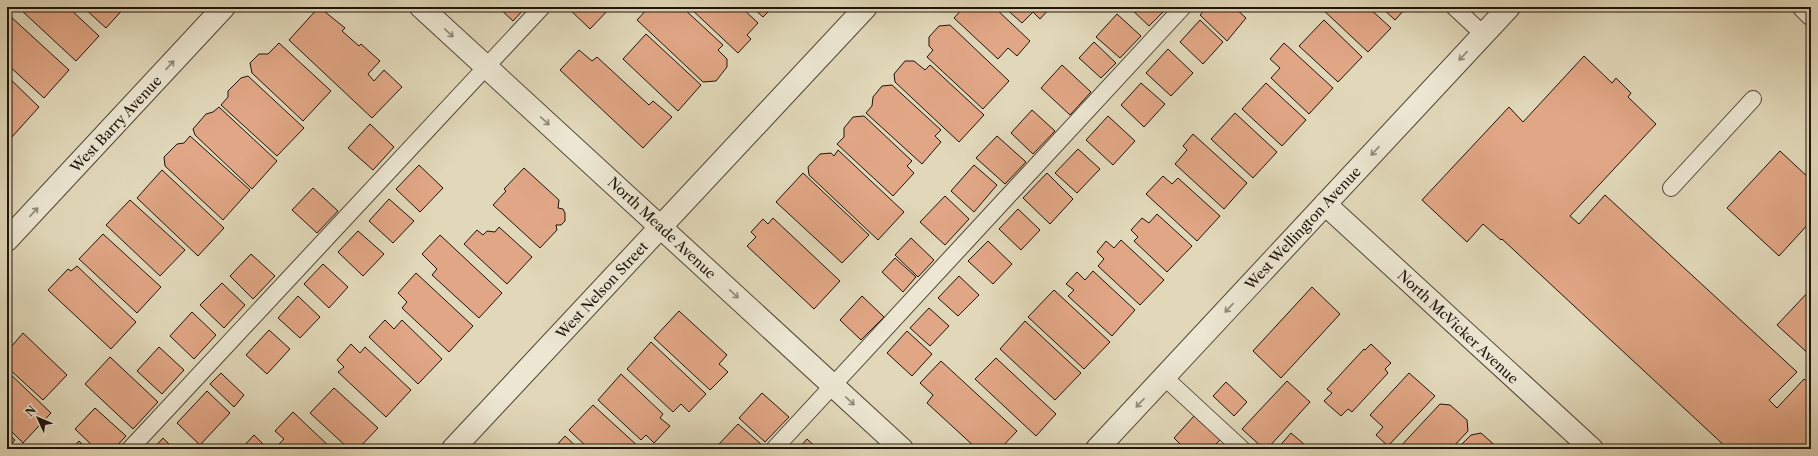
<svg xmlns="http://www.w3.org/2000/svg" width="1818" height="456" viewBox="0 0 1818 456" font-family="'Libre Caslon Text',serif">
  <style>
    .building { fill: #e1a685; stroke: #1e140b }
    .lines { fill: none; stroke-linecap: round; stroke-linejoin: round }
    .service-casing { stroke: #4f4536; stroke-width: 18 }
    .minor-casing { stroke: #4f4536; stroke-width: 24 }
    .tertiary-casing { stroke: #4f4536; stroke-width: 24 }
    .service { stroke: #ece6d2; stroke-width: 16 }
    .minor { stroke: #ece6d2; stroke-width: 22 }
    .tertiary { stroke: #ece6d2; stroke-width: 22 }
    .oneway { stroke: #8f8878 }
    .labels { text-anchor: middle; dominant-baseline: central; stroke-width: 3.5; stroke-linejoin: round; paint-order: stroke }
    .street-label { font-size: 14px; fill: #1e140b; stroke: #ece6d2 }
  </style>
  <rect width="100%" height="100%" fill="#e1d8b9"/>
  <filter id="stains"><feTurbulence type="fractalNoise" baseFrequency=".005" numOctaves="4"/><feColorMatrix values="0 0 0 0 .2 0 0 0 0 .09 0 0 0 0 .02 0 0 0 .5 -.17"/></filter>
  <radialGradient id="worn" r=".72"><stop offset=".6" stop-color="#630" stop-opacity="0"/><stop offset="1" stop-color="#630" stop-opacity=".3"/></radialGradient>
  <path class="building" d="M24,7H68L99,36L76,61L21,10Z
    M83,7H125L106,28Z
    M319,7L345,28L342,31L359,46L361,44L380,61L368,74L374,81L384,70L402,87L372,118L289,40Z
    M498,7H526L513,21Z
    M567,7H611L590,29Z
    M649,7H682L723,45L718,50L727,59V67L716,81L703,82L637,20Z
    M689,7H741L758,23L747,35L751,39L738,53Z
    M752,7H773L763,17Z
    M964,7H994L1030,41L1017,56L1008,48L998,59L954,18Z
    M1004,7H1051L1040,19L1033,12L1022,23Z
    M1129,7H1160L1164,11L1149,26Z
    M1207,7H1234L1246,18L1227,41L1200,15Z
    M1320,7H1368L1391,28L1368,52Z
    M1381,7H1407L1395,20Z
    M1117,14L1141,36L1120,58L1096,37Z
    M10,16L69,70L44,98L7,64V19Z
    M1200,20L1223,42L1203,64L1180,42Z
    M1324,20L1362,57L1338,82L1299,46Z
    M950,25L1009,81L983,109L927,57L933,50L929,46V37L939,26Z
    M646,34L701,85L678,111L623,59Z
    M1094,42L1116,63L1101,78L1079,58Z
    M279,43L331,91L303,121L252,73L250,63L259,54H268Z
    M1284,43L1333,88L1309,114L1271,78L1280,68L1270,59Z
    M1168,49L1193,73L1171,96L1146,73Z
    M579,50L592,61L597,57L649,105L653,101L672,117L643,148L560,70Z
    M1584,56L1612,83L1616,78L1631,93L1628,97L1656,124L1570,216L1579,224L1605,195L1797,372L1769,400L1777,408L1804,379L1811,385V449H1728L1502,239L1501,240L1483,224L1467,242L1422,200L1509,107L1523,122Z
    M905,61H914L925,70L930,65L984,115L959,142L895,82L894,74Z
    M1062,65L1091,92L1070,115L1041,88Z
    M7,76L39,107L11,138L7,135Z
    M248,76L304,128L277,156L221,105L228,97V91L241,78Z
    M1141,83L1165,104L1144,127L1121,105Z
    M1266,83L1306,120L1282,146L1242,109Z
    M892,85L941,130L935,136L941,142L922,164L866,113L872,106L873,97L882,86Z
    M219,107L277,161L252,189L195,135L193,129L206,114L213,112Z
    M1032,110L1055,131L1033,154L1011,133Z
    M1235,113L1277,152L1253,178L1211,139Z
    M864,116L912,161L907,166L914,173L893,196L837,144L844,137V128L853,117Z
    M1108,116L1135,141L1113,165L1086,140Z
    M370,124L394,147L373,170L348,148Z
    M1193,134L1247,183L1224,209L1175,164L1187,150L1183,146Z
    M190,136L250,190L223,220L165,166L164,157L177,144L184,143Z
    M997,136L1026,162L1005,184L976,158Z
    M1078,149L1100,169L1077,193L1055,173Z
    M838,150L904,212L878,240L809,175L808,167L820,154L831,153L834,156Z
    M1780,151L1811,180V221L1779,256L1727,208Z
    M419,165L443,188L420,212L396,189Z
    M974,165L997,185L974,212L951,191Z
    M524,168L559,200L558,208L563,209L565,213V221L561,225H556L557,230L540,248L493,205L506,191L504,189Z
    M162,170L224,228L198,256L137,198Z
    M803,173L869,235L842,263L776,202Z
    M1047,173L1073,199L1050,224L1023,198Z
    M1163,176L1172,184L1178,178L1220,216L1197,241L1146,194Z
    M313,188L338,211L317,233L292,210Z
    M945,196L969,219L945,245L920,222Z
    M389,199L414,221L393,243L369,221Z
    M130,200L185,250L160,276L106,225Z
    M1018,209L1040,230L1021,250L999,229Z
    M1157,214L1192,246L1167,272L1134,241L1138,237L1131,230L1142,218L1149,223Z
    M773,218L840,281L814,309L747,246L756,237L751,232L763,219L768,224Z
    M499,227L532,257L507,284L464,244L477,230L483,235L487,231L495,232Z
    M358,231L384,254L363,276L338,252Z
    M103,234L161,287L137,313L79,259Z
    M440,235L502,293L479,318L432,275L437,269L422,254Z
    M911,238L934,260L918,277L895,255Z
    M1121,240L1164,280L1140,305L1098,266L1104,259L1097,252L1106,241L1114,248Z
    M988,241L1012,264L993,284L968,261Z
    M251,254L275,276L253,299L230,276Z
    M895,258L916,277L903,292L882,272Z
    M323,264L348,287L329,308L304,284Z
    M77,266L136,322L111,349L48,290L68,269L71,271Z
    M1093,271L1135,310L1112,336L1068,296L1074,290L1066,284L1077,272L1085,280Z
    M416,273L473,326L449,352L402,308L407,302L398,293Z
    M959,276L979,295L958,316L938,298Z
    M222,283L245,305L224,328L200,305Z
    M1312,287L1340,314L1281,378L1253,351Z
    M1811,289V356L1777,325Z
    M1054,290L1110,342L1084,369L1028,317Z
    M298,296L320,317L300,338L278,318Z
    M862,296L884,317L861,340L840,320Z
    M929,308L949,326L930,346L910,328Z
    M679,311L727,355L719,364L728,372L710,390L654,338Z
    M192,312L216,335L194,359L170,336Z
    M385,320L394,329L402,320L442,359L418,384L369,337Z
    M1025,321L1081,373L1055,400L1000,349Z
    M269,330L290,349L267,374L246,355Z
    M907,331L932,354L912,376L887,353Z
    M23,333L67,375L43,400L7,367V344L11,347Z
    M651,342L706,394L689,412L681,404L673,412L627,369Z
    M351,344L360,353L365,347L411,390L386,417L338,372L344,367L337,360Z
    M1371,344L1391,363L1385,369L1388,373L1352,412L1348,409L1341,416L1324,401L1332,393L1327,389L1364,349L1365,350Z
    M159,347L184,370L162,394L137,371Z
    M110,357L158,402L133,429L85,384Z
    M996,358L1056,414L1036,436L975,379Z
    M941,361L1017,431L1000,449H977L927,403L933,395L920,383Z
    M7,371L51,413L23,443L7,427Z
    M221,373L244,395L234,407L210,384Z
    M1409,373L1435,396L1388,446L1376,435L1383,427L1370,415Z
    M621,374L663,414L660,418L670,426L654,443L646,435L641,440L598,400Z
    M1287,381L1310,402L1267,449H1264L1242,429Z
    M1226,382L1247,402L1234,416L1213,396Z
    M334,388L378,428L358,449H349L310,413Z
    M207,391L230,413L200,445L177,423Z
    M762,393L789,417L765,442L739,418Z
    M1440,404L1450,405L1467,420L1468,431L1451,449H1398Z
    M593,405L640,448L639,449H589L569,430Z
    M95,408L126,436L114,449H96L75,429Z
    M293,412L332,449H280L277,446L284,439L275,431Z
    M1194,416L1220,440L1211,449H1185L1174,438Z
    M738,424L762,445L759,449H724L719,444Z
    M7,433L15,440L7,449Z
    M1291,433L1305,445L1301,449H1277Z
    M1481,433L1499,449H1457L1471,435Z
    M254,435L268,449H241Z
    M565,436L579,449H553Z
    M163,438L174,449H153Z
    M807,439L818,449H798Z
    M79,441L87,449H72Z"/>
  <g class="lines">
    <defs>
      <path id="service" d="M1454,7L1483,34
        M1671,188L1753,99
        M1164,377L1242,449
        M130,449L542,7
        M774,449L1183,7"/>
      <path id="minor" d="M421,7L902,449
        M1325,204L1592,449
        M7,240L224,7
        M453,449L866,7
        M1097,449L1509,7"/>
      <path id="tertiary" d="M1804,7L1811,14"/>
    </defs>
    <use href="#service" class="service-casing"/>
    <use href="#minor" class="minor-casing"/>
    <use href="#tertiary" class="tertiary-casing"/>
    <use href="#service" class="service"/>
    <use href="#minor" class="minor"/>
    <use href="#tertiary" class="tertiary"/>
  </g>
  <defs><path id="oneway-shaft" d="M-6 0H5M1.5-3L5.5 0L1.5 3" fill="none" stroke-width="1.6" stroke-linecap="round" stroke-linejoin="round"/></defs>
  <g class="oneway">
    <use href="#oneway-shaft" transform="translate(449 33) rotate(43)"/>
    <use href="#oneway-shaft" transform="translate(1463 56) rotate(133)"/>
    <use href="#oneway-shaft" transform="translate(170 65) rotate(-47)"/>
    <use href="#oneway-shaft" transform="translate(545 121) rotate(43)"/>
    <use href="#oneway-shaft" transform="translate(1375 151) rotate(133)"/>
    <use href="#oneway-shaft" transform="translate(34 212) rotate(-47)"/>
    <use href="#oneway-shaft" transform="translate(734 294) rotate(43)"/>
    <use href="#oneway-shaft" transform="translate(1229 308) rotate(133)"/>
    <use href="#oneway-shaft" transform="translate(850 401) rotate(43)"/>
    <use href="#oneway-shaft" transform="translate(1140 403) rotate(133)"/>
  </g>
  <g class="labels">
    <g class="street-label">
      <text transform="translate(116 124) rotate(-47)">West Barry Avenue</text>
      <text transform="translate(662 228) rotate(43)">North Meade Avenue</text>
      <text transform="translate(1303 228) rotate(-47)">West Wellington Avenue</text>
      <text transform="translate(602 290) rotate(-47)">West Nelson Street</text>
      <text transform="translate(1458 327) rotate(43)">North McVicker Avenue</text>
    </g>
  </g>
  <rect width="1818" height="456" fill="none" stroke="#e1d8b9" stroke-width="24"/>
  <rect x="8" y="8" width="1802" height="440" fill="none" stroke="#1e140b" stroke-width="2"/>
  <rect x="12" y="12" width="1794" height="432" fill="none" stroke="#1e140b"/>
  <g transform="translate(38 418) rotate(314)" stroke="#ece6d2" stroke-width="3" paint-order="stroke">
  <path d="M0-3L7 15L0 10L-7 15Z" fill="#1e140b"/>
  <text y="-6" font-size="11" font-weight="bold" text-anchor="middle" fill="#1e140b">N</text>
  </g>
  <rect width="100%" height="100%" filter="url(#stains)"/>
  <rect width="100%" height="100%" fill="url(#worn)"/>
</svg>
